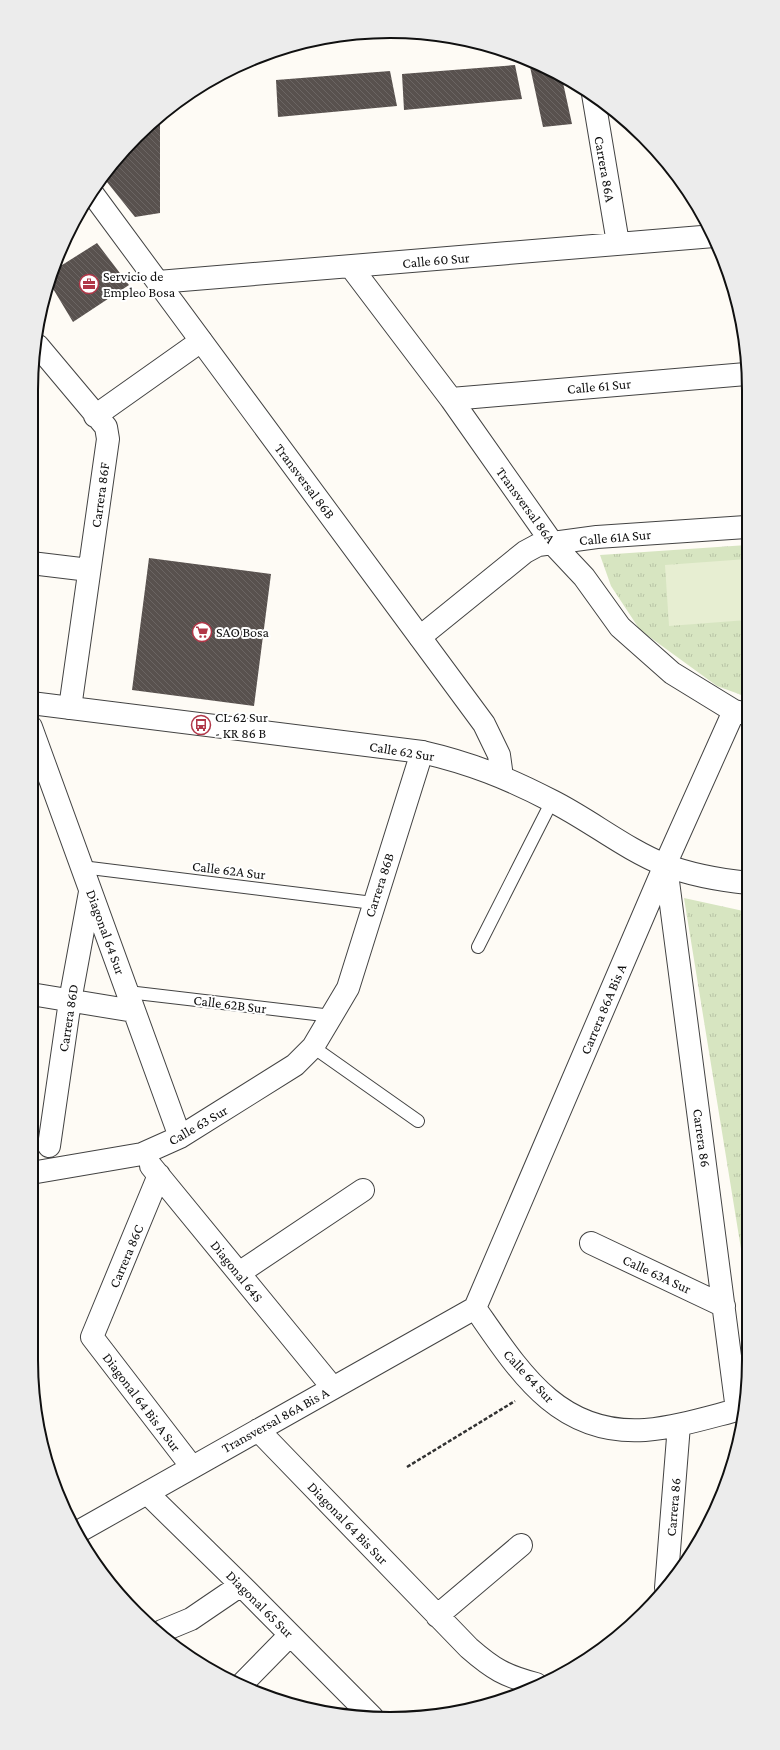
<svg xmlns="http://www.w3.org/2000/svg" width="780" height="1750" viewBox="0 0 780 1750" font-family="'Crimson Pro',serif">
  <style>
    .grass { fill: url(#grass-tufts) }
    .pitch { fill: #e7eed2 }
    .building { fill: url(#building-back-hatch) }
    .lines { fill: none; stroke-linecap: round; stroke-linejoin: round }
    .service-casing { stroke: #434343; stroke-width: 14 }
    .minor-casing { stroke: #434343; stroke-width: 24 }
    .tertiary-casing { stroke: #434343; stroke-width: 24 }
    .path { stroke: #323232; stroke-width: 2.5; stroke-dasharray: 4 2; stroke-linecap: butt }
    .service { stroke: #fff; stroke-width: 12 }
    .minor { stroke: #fff; stroke-width: 22 }
    .tertiary { stroke: #fff; stroke-width: 22 }
    .labels { text-anchor: middle; dominant-baseline: central; stroke-width: 4; stroke-linejoin: round; paint-order: stroke }
    .street-label { font-size: 14px; fill: #101010; stroke: #fff }
    .poi-label { font-size: 14px; fill: #101010; stroke: #fff; text-anchor: start }
    .rim { fill: none; stroke: #101010; stroke-width: 2 }
  </style>
  <defs>
    <pattern id="grass-tufts" width="24" height="20" patternUnits="userSpaceOnUse"><rect width="24" height="20" fill="#d7e5c1"/><path d="M3 7l-1-3M5 7V3M7 7l1-3M15 17l-1-3M17 17v-4M19 17l1-3" fill="none" stroke="#b8c3a5"/></pattern>
    <pattern id="building-back-hatch" width="6" height="6" patternUnits="userSpaceOnUse"><rect width="6" height="6" fill="#58514e"/><path d="M-1 5l2 2M0 0l6 6M5-1l2 2" fill="none" stroke="#6b6563"/></pattern>
  </defs>
  <rect width="100%" height="100%" fill="#fefbf5"/>
  <path class="grass" d="M747,545V697L717,686L640,630L611,586L600,555Z
    M684,898L748,912V1292Z"/>
  <path class="pitch" d="M747,559V620L669,626L665,565Z"/>
  <path class="building" d="M529,62L562,78L572,124L543,127Z
    M515,65L522,99L404,110L402,74Z
    M390,71L397,106L278,117L276,80Z
    M160,116V213L135,217L103,177L120,153Z
    M97,243L129,285L73,322L49,282L50,274L51,272Z
    M149,558L271,574L254,706L132,690Z"/>
  <g class="lines">
    <defs>
      <path id="service" d="M82,867L373,903
        M478,947L552,801
        M128,992L332,1016
        M313,1047L418,1121"/>
      <path id="minor" d="M593,94L618,243
        M351,267L451,399L553,544L584,577L620,627L672,673L734,711L747,714
        M158,282C343,268 528,250 714,236
        M38,346L106,427L108,439L70,708
        M451,399L746,374
        M95,416L201,341
        M31,563L89,570
        M420,637L525,552L538,545L597,537L746,527
        M31,727L180,1137
        M666,866L737,1410
        M31,994L134,1011
        M49,1146L70,1001L90,892
        M151,1166L333,1388
        M31,1173L142,1154L180,1137L295,1065L313,1047L348,988L422,752
        M159,1175L92,1337L192,1467
        M591,1243L724,1306
        M239,1273L363,1190
        M475,1308L665,865L734,711
        M475,1308C519,1371 558,1436 645,1430C678,1427 709,1417 741,1409
        M258,1430L469,1648C493,1669 505,1676 536,1684
        M147,1493L241,1585L372,1717
        M76,1533L475,1308
        M666,1588L679,1425
        M437,1616L521,1545
        M162,1631L191,1619L241,1585
        M243,1683L290,1635"/>
      <path id="tertiary" d="M92,193L484,724L499,755L502,777
        M31,703L422,752C470,763 508,778 552,801C590,820 625,849 665,865C691,875 720,880 748,883"/>
    </defs>
    <use href="#service" class="service-casing"/>
    <use href="#minor" class="minor-casing"/>
    <use href="#tertiary" class="tertiary-casing"/>
    <path class="path" d="M407,1467L515,1401"/>
    <use href="#service" class="service"/>
    <use href="#minor" class="minor"/>
    <use href="#tertiary" class="tertiary"/>
  </g>
  <defs>
    <symbol id="office-ring" viewBox="-11 -11 22 22"><circle r="9.5" fill="#fff" stroke="#b13748" stroke-width="1.5"/><path d="M-6-3h4V-5.5h4V-3h4V5H-6ZM-1-4.5V-3h2v-1.5ZM-6 0V1H6V0Z" fill="#b13748"/></symbol>
    <symbol id="supermarket-ring" viewBox="-11 -11 22 22"><circle r="9.5" fill="#fff" stroke="#b13748" stroke-width="1.5"/><path d="M-6-5.5h2.5l.6 2H6L4.5 2H-2.5L-4.4-4H-6ZM-1.5 3.2a1.3 1.3 0 1 0 .1 0ZM3 3.2a1.3 1.3 0 1 0 .1 0Z" fill="#b13748"/></symbol>
    <symbol id="bus-ring" viewBox="-11 -11 22 22"><circle r="9.5" fill="#fff" stroke="#b13748" stroke-width="1.5"/><path d="M-5-6H5V4H4V6H2V4H-2V6H-4V4H-5ZM-3.5-4V0h7V-4ZM-3.5 1.2v1.5H-2V1.2ZM2 1.2v1.5H3.5V1.2Z" fill="#b13748"/></symbol>
  </defs>
  <g fill-rule="evenodd">
    <use href="#office-ring" x="78" y="273" width="22" height="22"/>
    <use href="#supermarket-ring" x="191" y="621" width="22" height="22"/>
    <use href="#bus-ring" x="190" y="714" width="22" height="22"/>
  </g>
  <g class="labels">
    <g class="street-label">
      <text transform="translate(605 169) rotate(80)">Carrera 86A</text>
      <text transform="translate(436 260) rotate(-5)">Calle 60 Sur</text>
      <text transform="translate(599 386) rotate(-5)">Calle 61 Sur</text>
      <text transform="translate(305 481) rotate(53)">Transversal 86B</text>
      <text transform="translate(100 495) rotate(-82)">Carrera 86F</text>
      <text transform="translate(526 505) rotate(54)">Transversal 86A</text>
      <text transform="translate(615 537) rotate(-5)">Calle 61A Sur</text>
      <text transform="translate(402 751) rotate(9)">Calle 62 Sur</text>
      <text transform="translate(229 870) rotate(7)">Calle 62A Sur</text>
      <text transform="translate(379 885) rotate(-72)">Carrera 86B</text>
      <text transform="translate(106 932) rotate(70)">Diagonal 64 Sur</text>
      <text transform="translate(230 1004) rotate(7)">Calle 62B Sur</text>
      <text transform="translate(603 1009) rotate(-67)">Carrera 86A Bis A</text>
      <text transform="translate(68 1018) rotate(-81)">Carrera 86D</text>
      <text transform="translate(198 1125) rotate(-30)">Calle 63 Sur</text>
      <text transform="translate(702 1138) rotate(82)">Carrera 86</text>
      <text transform="translate(126 1256) rotate(-67)">Carrera 86C</text>
      <text transform="translate(237 1271) rotate(51)">Diagonal 64S</text>
      <text transform="translate(657 1274) rotate(25)">Calle 63A Sur</text>
      <text transform="translate(529 1376) rotate(47)">Calle 64 Sur</text>
      <text transform="translate(142 1402) rotate(53)">Diagonal 64 Bis A Sur</text>
      <text transform="translate(275 1420) rotate(-29)">Transversal 86A Bis A</text>
      <text transform="translate(673 1507) rotate(-85)">Carrera 86</text>
      <text transform="translate(348 1523) rotate(46)">Diagonal 64 Bis Sur</text>
      <text transform="translate(260 1604) rotate(45)">Diagonal 65 Sur</text>
    </g>
    <g class="poi-label">
      <text x="103" y="276">Servicio de<tspan x="103" dy="16">Empleo Bosa</tspan></text>
      <text x="216" y="632">SAO Bosa</text>
      <text x="215" y="717">CL 62 Sur<tspan x="215" dy="16">- KR 86 B</tspan></text>
    </g>
  </g>
  <path d="M0 0H780V1750H0ZM390 38H390A352 352 0 0 1 742 390V1360A352 352 0 0 1 390 1712H390A352 352 0 0 1 38 1360V390A352 352 0 0 1 390 38Z" fill="#ececec" fill-rule="evenodd"/>
  <path class="rim" d="M390 38H390A352 352 0 0 1 742 390V1360A352 352 0 0 1 390 1712H390A352 352 0 0 1 38 1360V390A352 352 0 0 1 390 38Z"/>
</svg>
